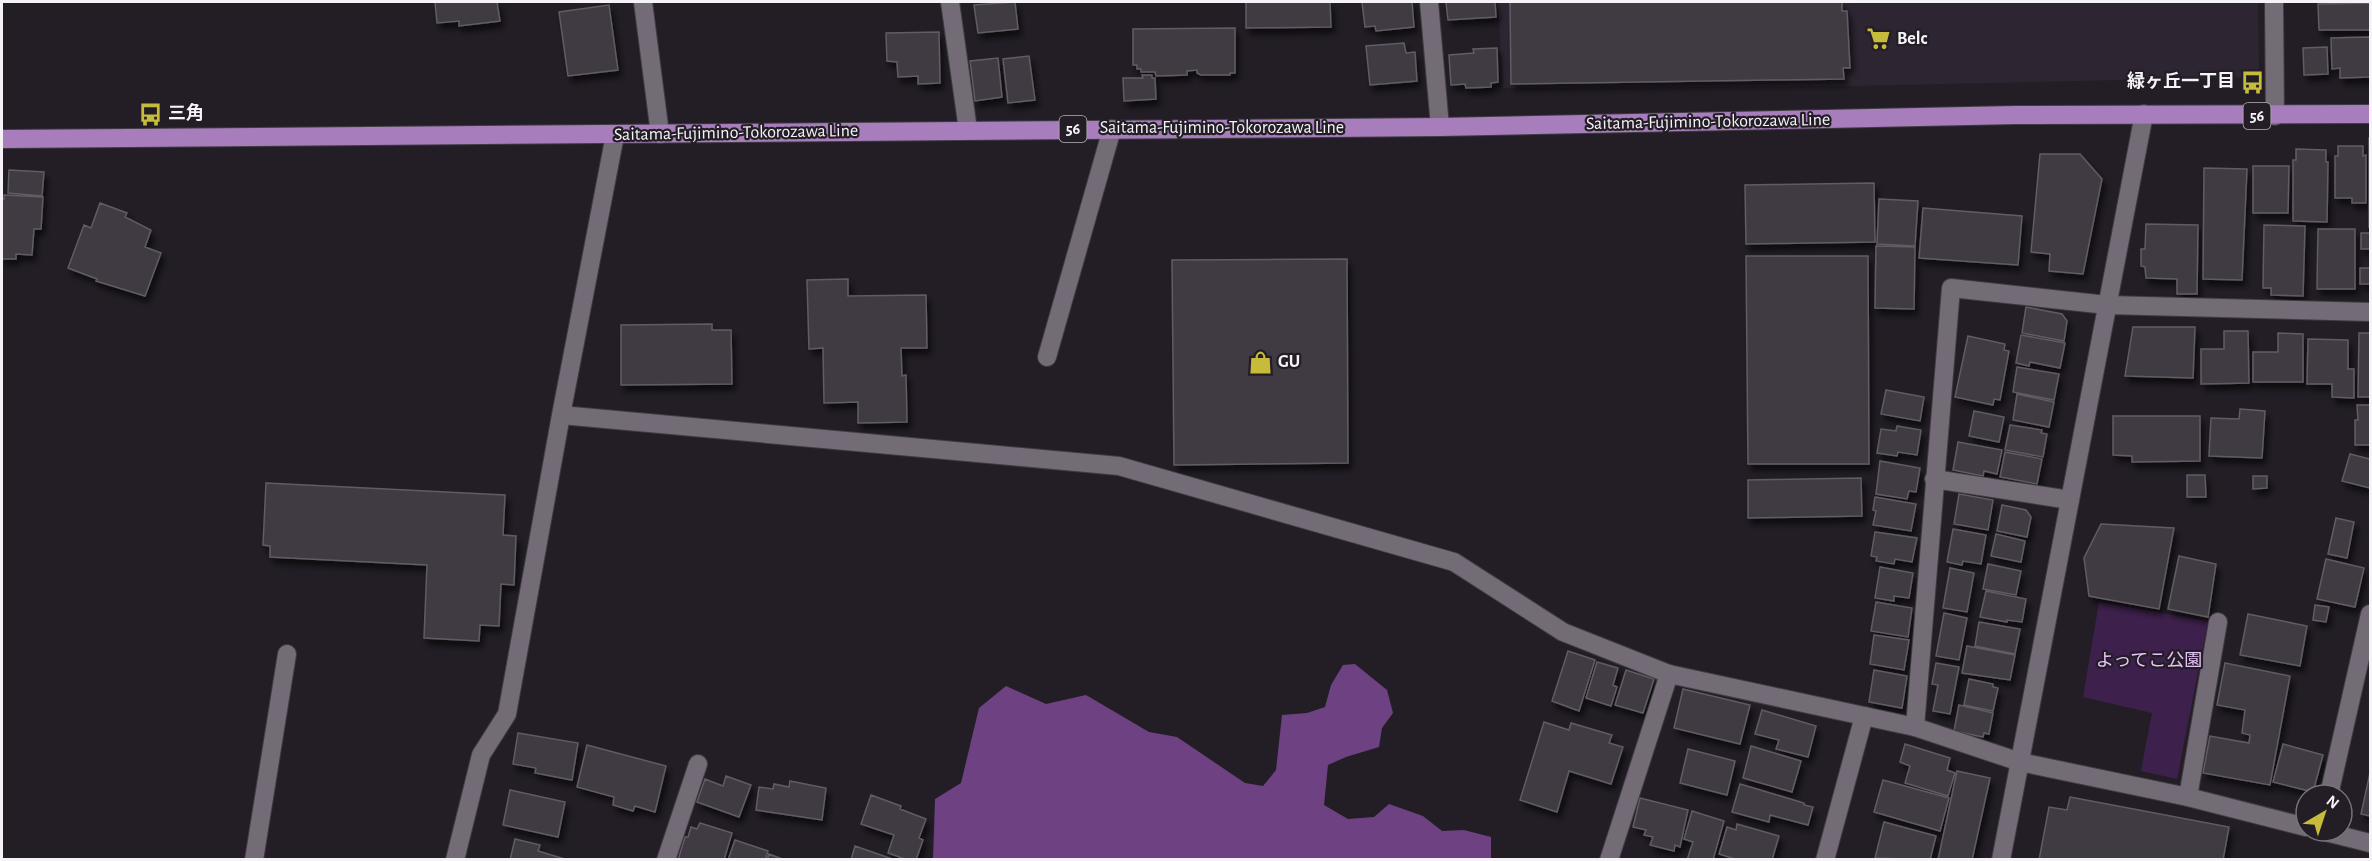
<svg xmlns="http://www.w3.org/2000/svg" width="2372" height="861" viewBox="0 0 2372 861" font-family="'Alegreya Sans','Noto Sans JP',sans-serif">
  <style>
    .built { fill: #2e2533 }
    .green { fill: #3e204c }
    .forest { fill: #6d4182 }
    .building { fill: #3f3a42; stroke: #615b64; stroke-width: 1.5; filter: url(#shadow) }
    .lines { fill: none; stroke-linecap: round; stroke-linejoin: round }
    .lane-casing { stroke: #3f3c42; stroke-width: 20 }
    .street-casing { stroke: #3f3c42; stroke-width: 20 }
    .secondary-casing { stroke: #3f3c42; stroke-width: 20 }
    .primary-casing { stroke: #3f3c42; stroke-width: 20 }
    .lane { stroke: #736c76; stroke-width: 18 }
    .street { stroke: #736c76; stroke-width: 18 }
    .secondary { stroke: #736c76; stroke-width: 18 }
    .primary { stroke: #a77dbc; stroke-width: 18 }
    .labels { text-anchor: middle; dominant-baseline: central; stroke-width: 4.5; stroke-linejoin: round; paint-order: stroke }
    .shield { fill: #231e26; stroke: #b7b3b9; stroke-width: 1.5 }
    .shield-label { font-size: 16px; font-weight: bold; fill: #f6f3f8 }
    .poi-label { font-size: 18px; font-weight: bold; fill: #f6f3f8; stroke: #231e26; text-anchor: start }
    .street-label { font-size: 18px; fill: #f6f3f8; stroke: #231e26 }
    .park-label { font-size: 18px; fill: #e6c1f9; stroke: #231e26 }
  </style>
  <defs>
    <filter id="shadow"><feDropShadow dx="3.5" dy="6" stdDeviation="3" flood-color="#0009"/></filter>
  </defs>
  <rect width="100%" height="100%" fill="#231e26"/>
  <path class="built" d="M1498,2H2258L2259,77L1853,86L1503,88Z"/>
  <path class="green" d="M2099,602L2208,621L2177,779L2141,771L2152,713L2083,697Z"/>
  <path class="forest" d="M1355,664L1387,690L1393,713L1382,728L1379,747L1346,757L1328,765L1324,805L1348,819L1374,817L1389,804L1423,816L1442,831L1464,830L1491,837V859H933L935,799L961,783L979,708L1006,686L1046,704L1086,695L1149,732L1177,737L1245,783L1263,786L1276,770L1282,715L1307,713L1325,707L1331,685L1343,665Z"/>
  <path class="building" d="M435,2H497L500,21L459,26V21L437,23Z
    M1015,2L1018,29L978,33L974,5Z
    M1246,2H1330L1331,27L1246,28Z
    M1362,2H1412L1414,27L1376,31L1375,26L1365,27Z
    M1446,2H1495L1496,17L1448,20Z
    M1510,2H1842V11H1847L1850,68H1843L1844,79L1511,84Z
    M2370,3V30H2319L2318,4Z
    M609,5L618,70L568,76L559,12Z
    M1235,28V73H1230V75H1201L1197,73V70L1187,71V75L1156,76L1155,72H1141V69H1137V65H1133V29Z
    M939,32L940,83L918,84V76L898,77L897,62L887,61L886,33Z
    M2370,37V77L2340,78V68L2332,69L2331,38Z
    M1404,43L1406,53L1415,52L1417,81L1370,85L1366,46Z
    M2327,47L2328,74L2304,75L2303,48Z
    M1497,48L1498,82L1491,83V87L1466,88L1465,84L1451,85L1449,55L1474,53L1473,49Z
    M1029,56L1035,100L1008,103L1003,59Z
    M998,58L1002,97L975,101L970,61Z
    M1142,75H1152V78H1155L1156,99L1124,101L1123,78H1143Z
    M2369,138H2370V227H2369Z
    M2338,146H2363V156L2366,155V203H2352V198H2335V156H2338Z
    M2296,149L2326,150V162H2328L2327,222L2293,221V160H2296Z
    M2040,154H2080L2102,179L2083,274L2049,271L2050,254L2031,252Z
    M2253,166H2289L2288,213H2253Z
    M2204,168L2247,169L2242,280L2203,279Z
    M9,170L44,172L42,196L8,193Z
    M1874,183L1875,242L1746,244L1745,185Z
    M4,195L43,197L41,229H34L32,255L16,254V259H2V199H4Z
    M1879,199L1918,201L1915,246L1877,244Z
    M100,203L127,213L125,217L151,230L145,247L161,253L145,296L96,281L97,279L68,268L84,225L91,228Z
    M1923,208L2022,216L2018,265L1919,258Z
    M2146,224L2198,225L2197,294H2177V279L2146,278L2145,267L2141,266V249H2145Z
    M2264,225L2305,226L2303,296L2271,295V288H2263Z
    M2318,229H2355V289H2317Z
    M2361,233H2370V249H2361Z
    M1876,246L1915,247L1914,309L1875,308Z
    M1746,256H1868L1869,464H1748Z
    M1347,259L1348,463L1174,465L1172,260Z
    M2360,268H2370V284H2360Z
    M848,279V296L926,295L927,348H901L902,376L906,375L907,422L858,423V402L824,403L823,348L809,349L807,280Z
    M2026,307L2062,314L2067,321L2064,341L2022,333Z
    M712,324V330H731L732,384L621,385V325Z
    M2133,327H2195L2193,378L2125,376Z
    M2224,331H2248L2249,383L2201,384V349H2224Z
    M2278,333L2303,334V382H2253V352H2278Z
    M2359,333H2370V397H2358Z
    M2021,335L2065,343L2060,368L2030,362L2029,366L2016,363Z
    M1968,336L2005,344L2004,350L2009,351L2000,400L1994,399L1993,405L1955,397Z
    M2308,339L2348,340V369H2354V398L2332,397V384H2307Z
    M2017,367L2059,374L2054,400L2013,392Z
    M1886,390L1924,397L1920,421L1881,414Z
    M2017,394L2054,402L2049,427L2013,420Z
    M2357,405H2370V445H2355V420H2358Z
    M2240,409L2265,411L2262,458L2209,456L2211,418L2239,419Z
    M1974,411L2004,417L1999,442L1969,436Z
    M2113,416H2200V461L2132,462V456L2113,455Z
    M2010,425L2042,430L2041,433L2047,434L2043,457L2005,450Z
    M1897,426L1921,430L1917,455L1898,452L1897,456L1877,453L1881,429L1896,431Z
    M1958,442L2002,450L1997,474L1984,471L1983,476L1953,470Z
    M2005,452L2042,459L2037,484L2000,477Z
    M2350,454L2370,459V488L2342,481Z
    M1880,461L1920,468L1916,492L1909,491L1907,499L1876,494Z
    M2187,475H2205L2206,497H2187Z
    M2253,476H2267V488L2253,489Z
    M1861,478L1862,516L1748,518V480Z
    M266,483L505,495L503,535L516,536L514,585L501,584L499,626L480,625L479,641L424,638L427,565L270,557V546L263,545Z
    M1959,494L1993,500L1988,530L1954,524Z
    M1875,497L1916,504L1911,531L1873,525L1876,511L1873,510Z
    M2002,505L2026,510L2031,517L2027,537L1997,531Z
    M2336,518L2354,522L2347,558L2328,554Z
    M2101,524L2174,528L2159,609L2089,596L2084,558Z
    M1953,529L1986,535L1981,564L1963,561L1962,565L1947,562Z
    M1875,532L1917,538L1912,562L1895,559L1894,564L1876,561L1877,557L1871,556Z
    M1996,534L2025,541L2021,562L1991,556Z
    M2179,556L2216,564L2208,617L2168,609Z
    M2326,559L2364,568L2355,607L2317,599Z
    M1988,564L2021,571L2016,595L1983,589Z
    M1880,567L1913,573L1909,598L1894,596V601L1875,598Z
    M1950,568L1974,573L1967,612L1943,608Z
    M1986,591L2026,599L2022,622L2007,620V622L1980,617Z
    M1876,602L1912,608L1908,637L1871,631Z
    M2315,605L2329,607L2326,622L2313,620Z
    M1944,613L1967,618L1959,660L1936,656Z
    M2248,614L2307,626L2300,666L2240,655Z
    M1979,622L2020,629L2015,654L1975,646Z
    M1874,635L1909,640L1904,670L1870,664Z
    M1967,646L2015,655L2010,680L1962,673Z
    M1568,651L1595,660L1579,711L1552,701Z
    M1597,662L1618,668L1613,685L1617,687L1611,706L1586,698Z
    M1936,663L1959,667L1950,714L1933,711L1938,685L1932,684Z
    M2225,663L2290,676L2270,785L2203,773L2210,736L2249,743L2250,735L2242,733L2245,710L2217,705Z
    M1626,670L1654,679L1643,713L1615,705Z
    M1874,670L1907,676L1902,708L1869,702Z
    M1969,679L1993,684V687L1998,688L1993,711L1964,705Z
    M1683,689L1750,705L1740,744L1674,728Z
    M1959,705L1993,713L1989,734L1984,733L1983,737L1954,731Z
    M1762,710L1816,726L1808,757L1776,749L1779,740L1755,734Z
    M1544,722L1569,730L1571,723L1612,735L1609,743L1623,747L1611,784L1569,771L1557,812L1520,800Z
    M518,733L578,743L572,780L535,773L536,768L513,764Z
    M1905,744L1950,758L1947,770L1955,773L1948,796L1905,783L1910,766L1900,762Z
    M2283,744L2323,755L2313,792L2273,782Z
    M587,745L666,766L655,812L635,806L633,811L613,805L614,797L577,787Z
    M1751,746L1801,761L1792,792L1743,778Z
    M1688,749L1735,761L1727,795L1680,783Z
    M1957,771L1990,778L1972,860H1938Z
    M2370,773V816L2361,814Z
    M726,776L751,785L739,817L697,802L705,779L723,786Z
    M1883,780L1949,798L1940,831L1874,812Z
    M790,781L826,788L822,820L756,810L759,787L773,789L774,784L789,787Z
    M1740,784L1804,803V805L1813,807L1808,825L1770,815L1769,822L1732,812Z
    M510,790L565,802L558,837L503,825Z
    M871,795L901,806L900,809L926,819L919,838L923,840L916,860H908L888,853L894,835L861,824Z
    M2070,797L2229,827L2223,860H2039L2049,807L2067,810Z
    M1640,798L1688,810L1680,847L1675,845L1674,851L1650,845L1653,837L1644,835L1646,830L1633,827Z
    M1692,811L1724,821L1713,860H1687L1693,842L1684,839Z
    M1884,822L1936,836L1930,860L1875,858Z
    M700,823L732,833L724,860H678L685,837H688L691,827L697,829Z
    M1737,824L1779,836L1772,860H1738L1719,854L1727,827L1736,830Z
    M515,839L540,845L538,851L568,860H510Z
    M735,840L768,851L765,860H728Z
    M855,846L895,860H851Z
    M769,854L785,860H767Z"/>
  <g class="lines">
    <defs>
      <path id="lane" d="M950,2L968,130
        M1429,2L1440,127
        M1047,357L1112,129
        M1934,479L2070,500
        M1915,727L1951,288L2107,305
        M2188,797L2218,622
        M1609,860L1669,674
        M1825,860L1864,716"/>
      <path id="street" d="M643,2L660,134
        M2274,2L2275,116
        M2107,305L2370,312
        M561,415L1119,466L1454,562L1563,632L1669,674L1915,727L2020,762L2188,797L2306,827
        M2329,795L2370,614
        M2322,831L2370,843
        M254,860L287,654
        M455,860L481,755L507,714L561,415L615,135
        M666,860L698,764"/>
      <path id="secondary" d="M2001,860L2144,114"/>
      <path id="primary" d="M2,139L1440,127L2015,115L2370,114"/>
    </defs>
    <use href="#lane" class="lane-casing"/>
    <use href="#street" class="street-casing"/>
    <use href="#secondary" class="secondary-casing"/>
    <use href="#primary" class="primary-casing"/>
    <use href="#lane" class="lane"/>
    <use href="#street" class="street"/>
    <use href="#secondary" class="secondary"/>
    <use href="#primary" class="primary"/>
  </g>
  <defs>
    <symbol id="supermarket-bare" viewBox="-9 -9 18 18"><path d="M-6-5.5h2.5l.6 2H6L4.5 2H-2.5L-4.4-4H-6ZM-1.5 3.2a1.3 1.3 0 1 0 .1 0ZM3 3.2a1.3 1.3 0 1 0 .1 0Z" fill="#c7bb3c" stroke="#231e26" stroke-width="2.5" paint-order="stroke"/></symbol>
    <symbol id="bus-bare" viewBox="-9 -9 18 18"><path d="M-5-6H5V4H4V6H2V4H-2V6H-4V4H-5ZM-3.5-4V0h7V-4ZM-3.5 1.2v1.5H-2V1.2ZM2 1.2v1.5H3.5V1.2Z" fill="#c7bb3c" stroke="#231e26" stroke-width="2.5" paint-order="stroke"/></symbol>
    <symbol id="shop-bare" viewBox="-9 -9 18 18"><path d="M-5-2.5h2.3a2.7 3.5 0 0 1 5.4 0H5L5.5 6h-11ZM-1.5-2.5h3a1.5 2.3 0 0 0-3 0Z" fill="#c7bb3c" stroke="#231e26" stroke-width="2.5" paint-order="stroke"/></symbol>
  </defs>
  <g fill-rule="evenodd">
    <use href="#supermarket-bare" x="1862" y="22" width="33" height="33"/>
    <use href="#bus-bare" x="2236" y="66" width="33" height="33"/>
    <use href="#bus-bare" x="134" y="98" width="33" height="33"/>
    <use href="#shop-bare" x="1244" y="346" width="33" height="33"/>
  </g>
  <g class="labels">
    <g class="shield">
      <rect x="2243.5" y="103" width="27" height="26" rx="4.5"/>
      <rect x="1059.5" y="116" width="27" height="26" rx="4.5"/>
    </g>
    <g class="shield-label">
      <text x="2257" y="116">56</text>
      <text x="1073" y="129">56</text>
    </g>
    <g class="poi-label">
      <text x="1897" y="39">Belc</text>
      <text x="2235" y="82" text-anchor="end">緑ヶ丘一丁目</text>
      <text x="168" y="114">三角</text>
      <text x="1278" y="362">GU</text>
    </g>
    <g class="street-label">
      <text transform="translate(1708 122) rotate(-1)">Saitama-Fujimino-Tokorozawa Line</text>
      <text x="1222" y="128">Saitama-Fujimino-Tokorozawa Line</text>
      <text transform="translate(736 133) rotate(-1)">Saitama-Fujimino-Tokorozawa Line</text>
    </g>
    <g class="park-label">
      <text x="2149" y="661">よってこ公園</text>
    </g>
  </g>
  <rect width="2372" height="861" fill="none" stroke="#f6f3f8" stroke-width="6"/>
  <g transform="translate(2324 813) rotate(39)"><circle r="28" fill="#231e26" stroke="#77737a" stroke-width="1.5"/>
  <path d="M0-4.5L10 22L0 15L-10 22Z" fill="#c7bb3c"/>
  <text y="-9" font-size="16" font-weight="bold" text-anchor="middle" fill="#f6f3f8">N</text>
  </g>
</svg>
